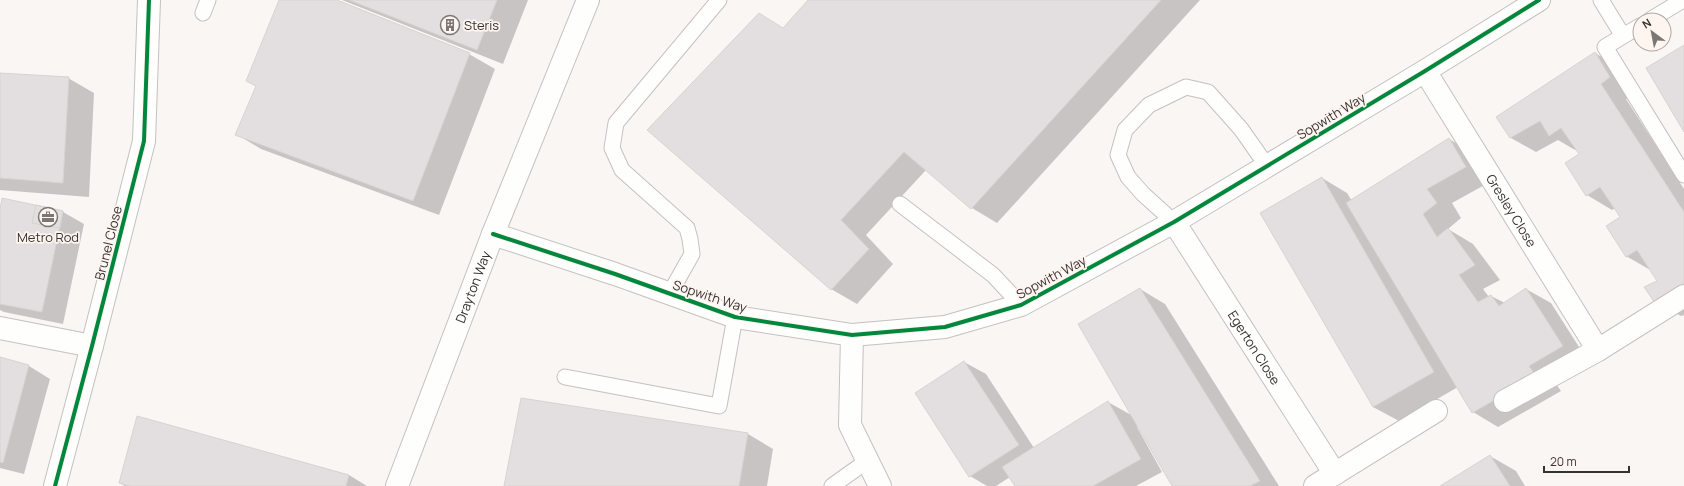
<svg xmlns="http://www.w3.org/2000/svg" width="1684" height="486" viewBox="0 0 1684 486" font-family="Manrope,sans-serif">
  <style>
    .shadow { fill: #0003 }
    .building { fill: #e3dfe0; stroke: #d6d3d2 }
    .lines { fill: none; stroke-linecap: round; stroke-linejoin: round }
    .lane-casing { stroke: #c5c1bf; stroke-width: 17 }
    .street-casing { stroke: #c5c1bf; stroke-width: 24 }
    .primary-casing { stroke: #c5c1bf; stroke-width: 24 }
    .lane { stroke: #fefefd; stroke-width: 15 }
    .street { stroke: #fefefd; stroke-width: 22 }
    .primary { stroke: #fefefd; stroke-width: 22 }
    .cycleway-casing { stroke: #fef5f0; stroke-width: 6 }
    .cycleway { stroke: #00873e; stroke-width: 4 }
    .labels { text-anchor: middle; dominant-baseline: central; stroke-width: 3.5; stroke-linejoin: round; paint-order: stroke }
    .poi-label { font-size: 13px; fill: #363231; stroke: #fef5f0; text-anchor: start }
    .street-label { font-size: 13px; fill: #363231; stroke: #fef5f0 }
  </style>
  <rect width="100%" height="100%" fill="#faf6f4"/>
  <path class="shadow" d="M280,0H334L469,54L495,69L439,215L261,149L236,134L257,86Z
    M342,0H528L503,64Z
    M810,0H1200L997,223L972,208L926,170L866,235L893,264L857,304L831,289L784,28Z
    M1595,53L1621,68L1635,92L1626,99L1684,189V315L1681,316L1656,302L1659,282L1652,271L1626,256L1621,218L1615,208L1612,210L1587,195L1580,154L1577,149L1575,150L1558,140L1536,152L1511,138L1497,117Z
    M0,74L68,78L94,93L89,197L0,190Z
    M1449,139L1474,154L1490,182L1452,203L1461,218L1448,229L1473,244L1500,280L1483,289L1489,297L1491,296L1505,303L1526,289L1551,303L1588,361L1554,381L1561,391L1498,427L1473,412L1458,387L1399,421L1373,407L1322,178L1347,193L1352,201Z
    M63,212L84,224L63,324L4,312L0,310V214Z
    M1140,289L1165,304L1279,486H1174L1139,426L1137,427L1162,472L1136,486H1016L1010,477L996,486H987L970,476L964,362L986,374L1034,448L1108,402L1133,416Z
    M0,358L29,366L50,379L24,474L0,468Z
    M138,418L349,475L367,486H125L120,483Z
    M748,434L773,449L767,486H505Z
    M1490,456L1516,471L1525,486H1442Z"/>
  <path class="building" d="M279,0H337L470,53L413,201L235,135L256,86L246,81Z
    M349,0H497L477,50Z
    M808,0H1161L971,209L904,152L841,220L869,249L831,290L647,130L759,13L783,28Z
    M1684,45V132L1646,68Z
    M1595,52L1610,77L1601,84L1684,212V286L1655,303L1644,287L1657,281L1637,250L1626,257L1606,226L1620,217L1600,187L1586,196L1565,163L1579,154L1561,128L1549,136L1540,121L1510,138L1496,117Z
    M0,73L69,77L63,183L0,178Z
    M1449,138L1466,167L1427,189L1437,203L1423,214L1437,237L1448,228L1475,265L1459,275L1478,302L1491,295L1499,306L1526,288L1563,346L1529,366L1536,376L1472,413L1346,203Z
    M1322,177L1434,372L1373,407L1260,213Z
    M2,198L63,211L42,312L0,304V209Z
    M36,205L63,211L60,228L32,223Z
    M1140,288L1260,481L1250,486H1172L1078,324Z
    M0,357L29,365L3,463L0,462Z
    M964,361L1019,445L969,477L915,393Z
    M521,398L748,433L739,486H504Z
    M1108,401L1141,459L1093,486H1015L1002,467Z
    M137,416L349,475L346,486H129L119,483Z
    M1490,455L1510,486H1440Z"/>
  <g class="lines">
    <defs>
      <path id="lane" d="M1601,0L1623,36L1640,26
        M203,13L208,0
        M1650,20L1683,0
        M1623,36L1605,47L1684,175
        M900,204L993,275L1021,305
        M1174,222L1143,194L1128,177L1118,155L1125,130L1149,105L1186,87L1208,92L1241,129L1267,166
        M670,293L692,254L690,239L687,228L622,170L612,148L616,123L719,0
        M565,377L719,406L735,317
        M832,486L867,461"/>
      <g id="street">
        <path id="s1" d="M1425,71L1598,350"/>
        <path id="s2" d="M1174,222L1335,474"/>
        <path d="M493,234L615,274L735,317L852,335L945,327L1021,305L1174,222L1425,71L1539,0"/>
        <path d="M0,328L92,346"/>
        <path d="M852,335L850,425L880,486"/>
        <path d="M1505,401L1598,350L1684,296"/>
        <path d="M55,486L92,346L144,141L149,0"/>
        <path d="M1315,486L1436,411"/>
      </g>
      <g id="primary">
        <path id="s3" d="M397,486L493,234L588,0"/>
      </g>
    </defs>
    <use href="#lane" class="lane-casing"/>
    <use href="#street" class="street-casing"/>
    <use href="#primary" class="primary-casing"/>
    <use href="#lane" class="lane"/>
    <use href="#street" class="street"/>
    <use href="#primary" class="primary"/>
    <defs>
      <path id="cycleway" d="M493,234L615,274L735,317L852,335L945,327L1021,305L1174,222L1425,71L1539,0
        M55,486L92,346L144,141L149,0"/>
    </defs>
    <use href="#cycleway" class="cycleway-casing"/>
    <use href="#cycleway" class="cycleway"/>
  </g>
  <defs>
    <symbol id="building-ring" viewBox="-11 -11 22 22"><circle r="9.5" fill="#fef5f0" stroke="#7b7775" stroke-width="1.5"/><path d="M-4-6H4V6H1V3H-1V6H-4ZM-2.5-4.3h1.7v1.8h-1.7ZM.8-4.3h1.7v1.8H.8ZM-2.5-1h1.7V.8h-1.7ZM.8-1h1.7V.8H.8Z" fill="#7b7775"/></symbol>
    <symbol id="office-ring" viewBox="-11 -11 22 22"><circle r="9.5" fill="#fef5f0" stroke="#7b7775" stroke-width="1.5"/><path d="M-6-3h4V-5.5h4V-3h4V5H-6ZM-1-4.5V-3h2v-1.5ZM-6 0V1H6V0Z" fill="#7b7775"/></symbol>
  </defs>
  <g fill-rule="evenodd">
    <use href="#building-ring" x="439" y="14" width="22" height="22"/>
    <use href="#office-ring" x="37" y="206" width="22" height="22"/>
  </g>
  <g class="labels">
    <g class="poi-label">
      <text x="464" y="25">Steris</text>
      <text x="48" y="237" text-anchor="middle">Metro Rod</text>
    </g>
    <g class="street-label">
      <text transform="translate(1331 116) rotate(-31)">Sopwith Way</text>
      <text stroke="none"><textPath href="#s1" startOffset="164">Gresley Close</textPath></text>
      <text transform="translate(108 243) rotate(-76)">Brunel Close</text>
      <text transform="translate(1051 277) rotate(-28)">Sopwith Way</text>
      <text stroke="none"><textPath href="#s3" startOffset="213">Drayton Way</textPath></text>
      <text transform="translate(710 296) rotate(18)">Sopwith Way</text>
      <text stroke="none"><textPath href="#s2" startOffset="149">Egerton Close</textPath></text>
    </g>
  </g>
  <g transform="translate(1652 32) rotate(328)"><circle r="19" fill="#fef5f0" stroke="#aea7a4"/>
  <path d="M0-3L7 15L0 10L-7 15Z" fill="#7b7775"/>
  <text y="-6" font-size="11" font-weight="bold" text-anchor="middle" fill="#363231">N</text>
  </g>
  <path d="M1544 466v6h85v-6" fill="none" stroke="#363231" stroke-width="2"/>
  <text x="1550" y="466" font-size="12" fill="#363231" stroke="#fef5f0" stroke-width="3" paint-order="stroke">20 m</text>
</svg>
